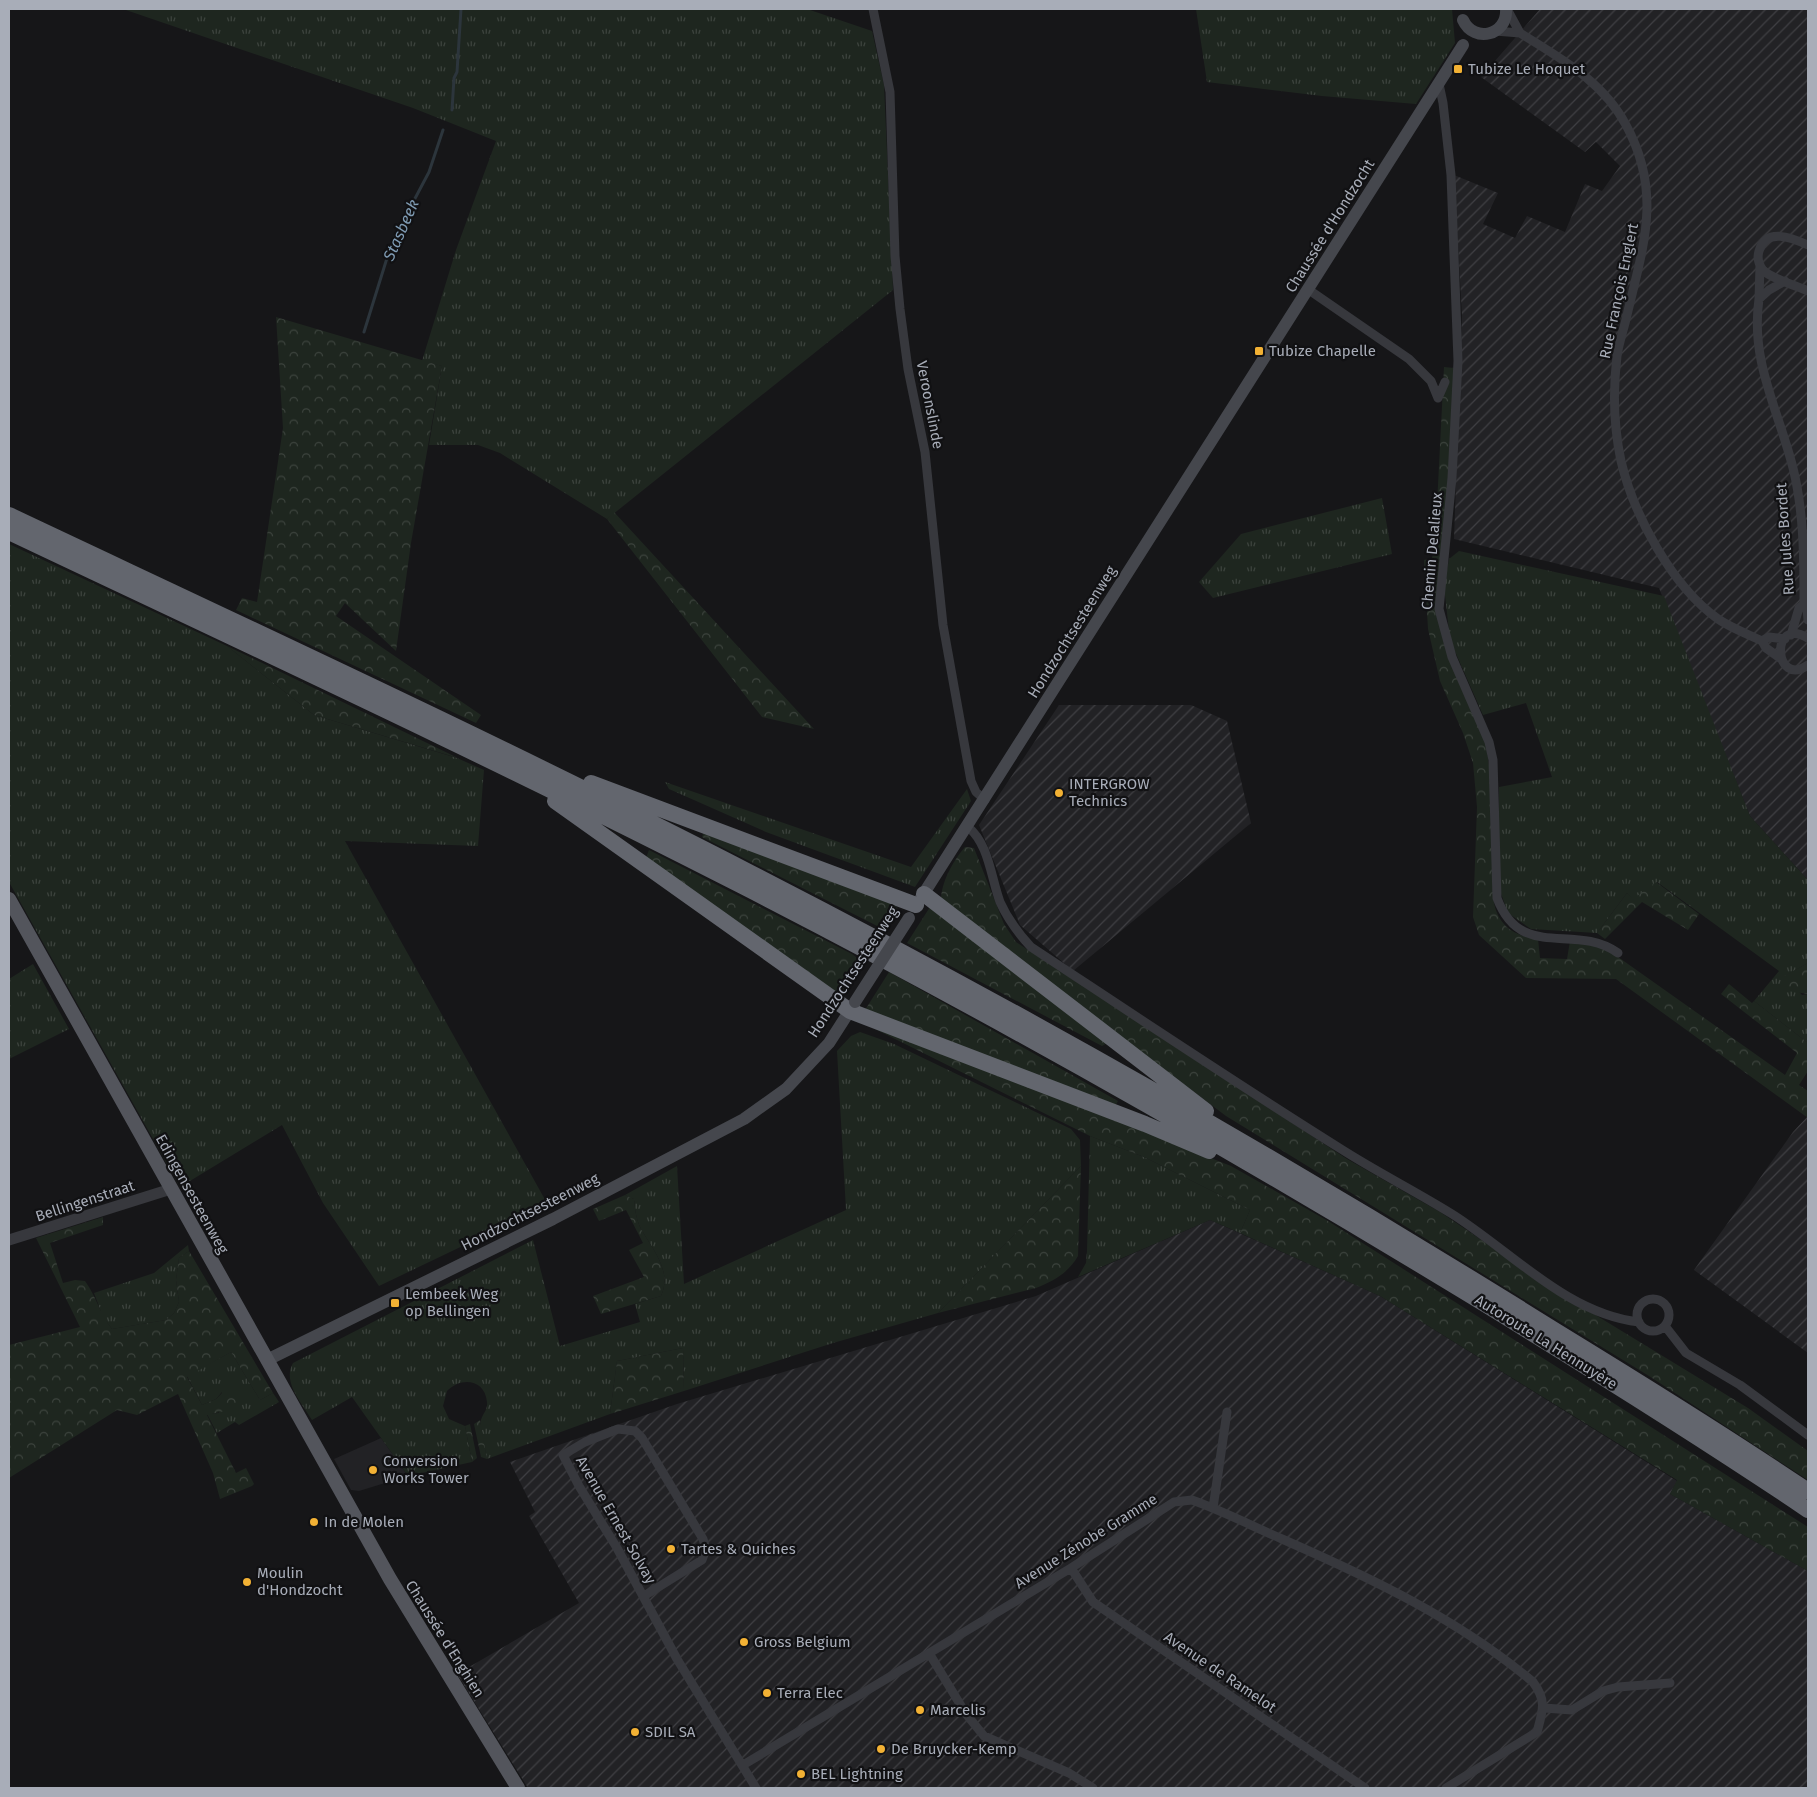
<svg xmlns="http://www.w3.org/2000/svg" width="1817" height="1797" viewBox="0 0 1817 1797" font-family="'Fira Sans',sans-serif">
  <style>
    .built { fill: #222225 }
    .industrial { fill: url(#industrial-furrows) }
    .grass { fill: url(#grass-tufts) }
    .forest { fill: url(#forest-crowns) }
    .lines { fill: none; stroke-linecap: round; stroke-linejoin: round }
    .stream { stroke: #2c353c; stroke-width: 3 }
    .minor { stroke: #37383d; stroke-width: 9 }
    .tertiary { stroke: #37383d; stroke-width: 11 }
    .secondary { stroke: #45474d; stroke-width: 12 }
    .primary { stroke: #53555c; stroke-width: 14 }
    .motorway { stroke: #63666e; stroke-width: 16 }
    .secondary-bridge { stroke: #45474d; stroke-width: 12 }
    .poi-dot { fill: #f2b134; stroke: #111113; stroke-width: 2 }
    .labels { text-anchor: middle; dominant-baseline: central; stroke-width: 4.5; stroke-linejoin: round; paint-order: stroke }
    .poi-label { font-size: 15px; fill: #a8adb8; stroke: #111113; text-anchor: start }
    .street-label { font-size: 15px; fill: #a8adb8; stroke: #111113 }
    .water-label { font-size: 16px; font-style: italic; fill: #7f9bb3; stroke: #111113 }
  </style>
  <defs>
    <pattern id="industrial-furrows" width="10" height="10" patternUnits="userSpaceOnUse" patternTransform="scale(1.25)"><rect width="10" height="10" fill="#222225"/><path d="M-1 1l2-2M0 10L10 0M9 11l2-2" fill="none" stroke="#3f3f43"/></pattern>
    <pattern id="grass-tufts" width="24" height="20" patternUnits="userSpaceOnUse" patternTransform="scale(1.25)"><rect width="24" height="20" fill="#1e261f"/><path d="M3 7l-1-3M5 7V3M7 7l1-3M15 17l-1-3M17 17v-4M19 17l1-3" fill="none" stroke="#3c433d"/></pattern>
    <pattern id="forest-crowns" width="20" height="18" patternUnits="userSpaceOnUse" patternTransform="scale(1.25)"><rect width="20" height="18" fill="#1e261f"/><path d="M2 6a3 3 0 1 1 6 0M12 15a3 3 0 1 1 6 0" fill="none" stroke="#3c433d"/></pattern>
  </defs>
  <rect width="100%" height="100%" fill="#161618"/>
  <path class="built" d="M381,1438L408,1476L359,1491L351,1490L334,1459Z"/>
  <path class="industrial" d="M1540,9H1808V880L1750,816L1659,588L1454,539L1462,315L1454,175L1498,193L1483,224L1515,238L1527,216L1565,232L1585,184L1602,191L1620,166L1596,142L1585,152L1481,77Z
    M1059,705H1191L1227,721L1251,823L1073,971L1020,925L979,825Z
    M1807,1117L1808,1118V1353L1694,1270L1793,1132Z
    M1210,1220L1380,1296L1677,1481L1670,1494L1808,1571V1788H528L457,1674L579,1603L529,1516L535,1512L510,1462L677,1404L1036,1296Z"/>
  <path class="grass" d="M123,9H807L872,31L884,85L893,290L607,519L500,453L478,445H429L442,366L422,361L456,250L496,141L413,108Z
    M1196,9H1452L1455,43L1416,104L1322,96L1207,82Z
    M1382,498L1392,554L1213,598L1199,582L1241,534Z
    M9,544L227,646L314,715L457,758L484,770L478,846L345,841L548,1205L379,1286L323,1203L282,1125L180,1187L9,882Z
    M1459,551L1664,596L1750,816L1808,880V963L1785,976L1802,995L1808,994V1043L1754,1001L1779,971L1657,882L1633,900L1627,893L1597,933L1531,929L1508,913L1499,888V787L1552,777L1526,703L1483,715L1450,640L1444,586L1449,559Z
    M665,782L911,867L967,789L971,801L915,887L766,832L669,789Z
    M33,964L69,1029L9,1059V979Z
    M860,1032L894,1044L1071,1129L1080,1140L1081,1166L938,1313L833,1343L684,1391L683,1348L617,1361L610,1414L487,1459C486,1451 479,1426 481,1420C483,1413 488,1410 487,1402C485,1378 460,1377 447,1391L443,1406L449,1419L465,1426L472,1462L408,1476L352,1397L312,1420C302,1403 282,1382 293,1363L533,1240L560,1346L640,1322L635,1304L661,1296C673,1270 651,1248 640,1227C636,1218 635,1209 634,1199L625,1195L677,1166L684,1284L846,1210L837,1051L851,1036Z
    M1090,1136L1144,1157L1250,1210L1240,1233L1210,1220L1078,1277L1086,1263L1087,1251Z
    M188,1245L189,1251L179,1258L176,1280L179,1302L174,1313L166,1320L112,1329L103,1317L94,1293L154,1273Z
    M231,1352L260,1400L273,1393L279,1402L239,1425L235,1422L217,1433L207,1414L219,1413L222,1392L216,1399L202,1405L187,1376Z"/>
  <path class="forest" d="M276,317L442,366L411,543L396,651L345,603L336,616L481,715L476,723L236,610L242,598L257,602L283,428Z
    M1444,367L1454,368L1440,626L1486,742L1492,790L1494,903C1499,927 1515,936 1538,939L1540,958L1567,959L1570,941L1594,943L1611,952L1785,1075L1797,1053L1721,994L1729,984L1752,1003L1754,1001L1808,1043V1071L1799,1085L1808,1091V1118L1616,979L1526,978L1479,935L1473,917L1477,807L1473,763L1463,733L1440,681L1428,629L1424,560L1432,558L1436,525Z
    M614,512L814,729L762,717L607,519Z
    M227,646L458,758L314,715Z
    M704,831L893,902L898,910L885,930L702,837Z
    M965,847L974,848L1004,924L1016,942L1347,1159L1440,1212L1566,1297L1748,1408L1808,1451V1480L1649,1376L1226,1116L941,901C941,882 953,861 965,847Z
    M649,850L852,954L861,961L860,969L841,995L646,858Z
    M1656,882L1699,914L1688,930L1642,902L1605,939L1597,933L1627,893L1633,899Z
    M930,907L1109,1042L1102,1046L907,943Z
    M1808,963V994L1788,991L1781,987L1784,976Z
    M889,972L1118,1101L1115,1106L865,1010Z
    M876,1025L1231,1166L1328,1221L1808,1527V1571L1670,1494L1677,1480L1380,1296L1240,1233L1250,1210L1144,1157L1090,1136L875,1029Z
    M1081,1166L1078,1256C1068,1273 1054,1281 1036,1288L938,1313Z
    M625,1195L634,1199C635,1209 636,1218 640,1227C651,1248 673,1270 661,1296L601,1314L593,1296L644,1277L629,1250L643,1243L626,1210L599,1221L593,1209Z
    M103,1217V1225L50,1243L63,1283L75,1280L85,1281C96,1296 100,1314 112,1329L166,1320L174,1313L179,1302L176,1280L179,1258L189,1251L273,1393L260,1400L231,1352L187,1377L202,1405L216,1399L226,1389H233L238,1394L239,1401L229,1410L207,1415L236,1473L246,1468L254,1484L252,1486L220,1499L213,1473L178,1394L137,1415L117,1410L9,1478V1345L80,1327L36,1238Z
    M683,1348L684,1391L610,1414L617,1361Z
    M480,1420L487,1459L481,1457L474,1424Z
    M470,1424L477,1458L472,1462L465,1426Z"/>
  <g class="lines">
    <path class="stream" d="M452,110L454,78L457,72L461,9
      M364,332L392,242L429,172L443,130"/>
    <path class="minor" d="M873,9L890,92L895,256L900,309L908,369L925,452L943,625L971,781L976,792L985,800
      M1495,31L1520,33L1507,9
      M1520,33C1560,58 1603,81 1626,125C1663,193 1643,247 1627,315C1624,329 1619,342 1617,356C1613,389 1614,428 1621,461C1634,516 1672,586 1718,619C1731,628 1748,634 1762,641
      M1439,84L1443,103L1451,175L1458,361L1452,478L1439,609L1452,657L1489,742L1493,760L1497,898C1521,962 1574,922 1618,953
      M1808,245C1792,238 1766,227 1759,251C1757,258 1759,265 1763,270C1770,278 1797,286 1808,291
      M1760,265L1759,299L1769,290L1785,281
      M1309,290L1409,359L1431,381L1438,398
      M1759,299C1750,361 1778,409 1793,468C1804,512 1804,559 1804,604
      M1438,398L1445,382
      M1791,635L1799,608L1804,604L1807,609L1808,620
      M1808,638C1769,615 1774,689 1808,665
      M1780,658L1766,648L1762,641L1769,637L1785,639
      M968,827C989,844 991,878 1000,902C1008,920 1018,933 1031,947C1134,1015 1237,1084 1341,1149C1377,1172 1415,1191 1452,1214C1511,1251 1567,1314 1639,1322
      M1637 1315a16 16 0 1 1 32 0a16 16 0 1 1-32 0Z
      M1665,1326L1686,1353L1740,1385L1808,1435
      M1213,1508L1227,1412
      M1071,1568L1093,1602L1365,1788
      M644,1596L702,1560L706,1549L703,1539L642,1438L635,1431L618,1429L585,1442L563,1455L579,1486L617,1548L677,1659L756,1788
      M929,1653L966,1714L984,1736L1069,1773L1093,1788
      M1544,1708L1572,1710L1603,1691L1618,1687L1670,1683
      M743,1765L1071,1568L1174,1502L1192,1500C1223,1511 1252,1526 1282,1539C1371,1578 1458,1619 1533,1682C1547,1701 1543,1710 1537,1732L1446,1788"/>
    <path class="tertiary" d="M9,1240L171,1189"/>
    <path class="secondary" d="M1463,20C1474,44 1508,35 1506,9
      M919,901L1463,45
      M267,1360L553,1219L744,1119L786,1089L829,1043L854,1004"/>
    <path class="primary" d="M9,899L390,1579L518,1788"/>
    <path class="motorway" d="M9,515C257,632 506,747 751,873C1026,1014 1294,1167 1556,1331C1641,1383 1725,1435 1808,1491
      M9,532C254,648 500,762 742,886C992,1014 1237,1153 1478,1300C1589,1368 1700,1437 1808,1510
      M591,783L916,905
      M555,801L850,1011L1145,1124L1209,1151
      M924,894L1206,1111"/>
    <path class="secondary-bridge" d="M855,1002L909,918"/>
  </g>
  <g class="poi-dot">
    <rect x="1453" y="64" width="10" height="10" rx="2.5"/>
    <rect x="1254" y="346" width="10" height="10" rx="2.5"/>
    <circle cx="1059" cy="793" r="5"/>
    <rect x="390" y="1298" width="10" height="10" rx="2.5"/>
    <circle cx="373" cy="1470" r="5"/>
    <circle cx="314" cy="1522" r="5"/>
    <circle cx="671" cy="1549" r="5"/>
    <circle cx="247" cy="1582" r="5"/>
    <circle cx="744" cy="1642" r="5"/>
    <circle cx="767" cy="1693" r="5"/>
    <circle cx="920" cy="1710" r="5"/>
    <circle cx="635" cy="1732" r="5"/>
    <circle cx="881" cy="1749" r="5"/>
    <circle cx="801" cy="1774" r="5"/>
  </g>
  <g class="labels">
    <g class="poi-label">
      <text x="1468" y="69">Tubize Le Hoquet</text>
      <text x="1269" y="351">Tubize Chapelle</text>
      <text x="1069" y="784">INTERGROW<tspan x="1069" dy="17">Technics</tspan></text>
      <text x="405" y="1294">Lembeek Weg<tspan x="405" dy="17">op Bellingen</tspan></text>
      <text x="383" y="1461">Conversion<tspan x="383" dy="17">Works Tower</tspan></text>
      <text x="324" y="1522">In de Molen</text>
      <text x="681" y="1549">Tartes &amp; Quiches</text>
      <text x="257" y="1573">Moulin<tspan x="257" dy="17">d'Hondzocht</tspan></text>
      <text x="754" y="1642">Gross Belgium</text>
      <text x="777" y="1693">Terra Elec</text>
      <text x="930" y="1710">Marcelis</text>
      <text x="645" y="1732">SDIL SA</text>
      <text x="891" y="1749">De Bruycker-Kemp</text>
      <text x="811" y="1774">BEL Lightning</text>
    </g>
    <g class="street-label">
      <text transform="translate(1330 226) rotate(-58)">Chaussée d'Hondzocht</text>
      <text transform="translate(1619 291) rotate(-78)">Rue François Englert</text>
      <text transform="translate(930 405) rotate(79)">Veroonslinde</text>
      <text transform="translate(1785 539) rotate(-94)">Rue Jules Bordet</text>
      <text transform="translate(1432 551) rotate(-85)">Chemin Delalieux</text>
      <text transform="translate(1072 632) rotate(-58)">Hondzochtsesteenweg</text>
      <text transform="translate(853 972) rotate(-57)">Hondzochtsesteenweg</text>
      <text transform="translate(192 1194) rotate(61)">Edingensesteenweg</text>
      <text transform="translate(85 1201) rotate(-18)">Bellingenstraat</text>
      <text transform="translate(530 1212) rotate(-27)">Hondzochtsesteenweg</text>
      <text transform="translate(1546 1342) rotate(32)">Autoroute La Hennuyère</text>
      <text transform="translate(616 1520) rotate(60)">Avenue Ernest Solvay</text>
      <text transform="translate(1086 1541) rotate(-32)">Avenue Zénobe Gramme</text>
      <text transform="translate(445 1639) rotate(58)">Chaussée d'Enghien</text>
      <text transform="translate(1220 1672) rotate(34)">Avenue de Ramelot</text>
    </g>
    <g class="water-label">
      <text transform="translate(401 230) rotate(-66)">Stasbeek</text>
    </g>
  </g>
  <rect width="1817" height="1797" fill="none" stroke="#a8adb8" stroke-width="20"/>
</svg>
